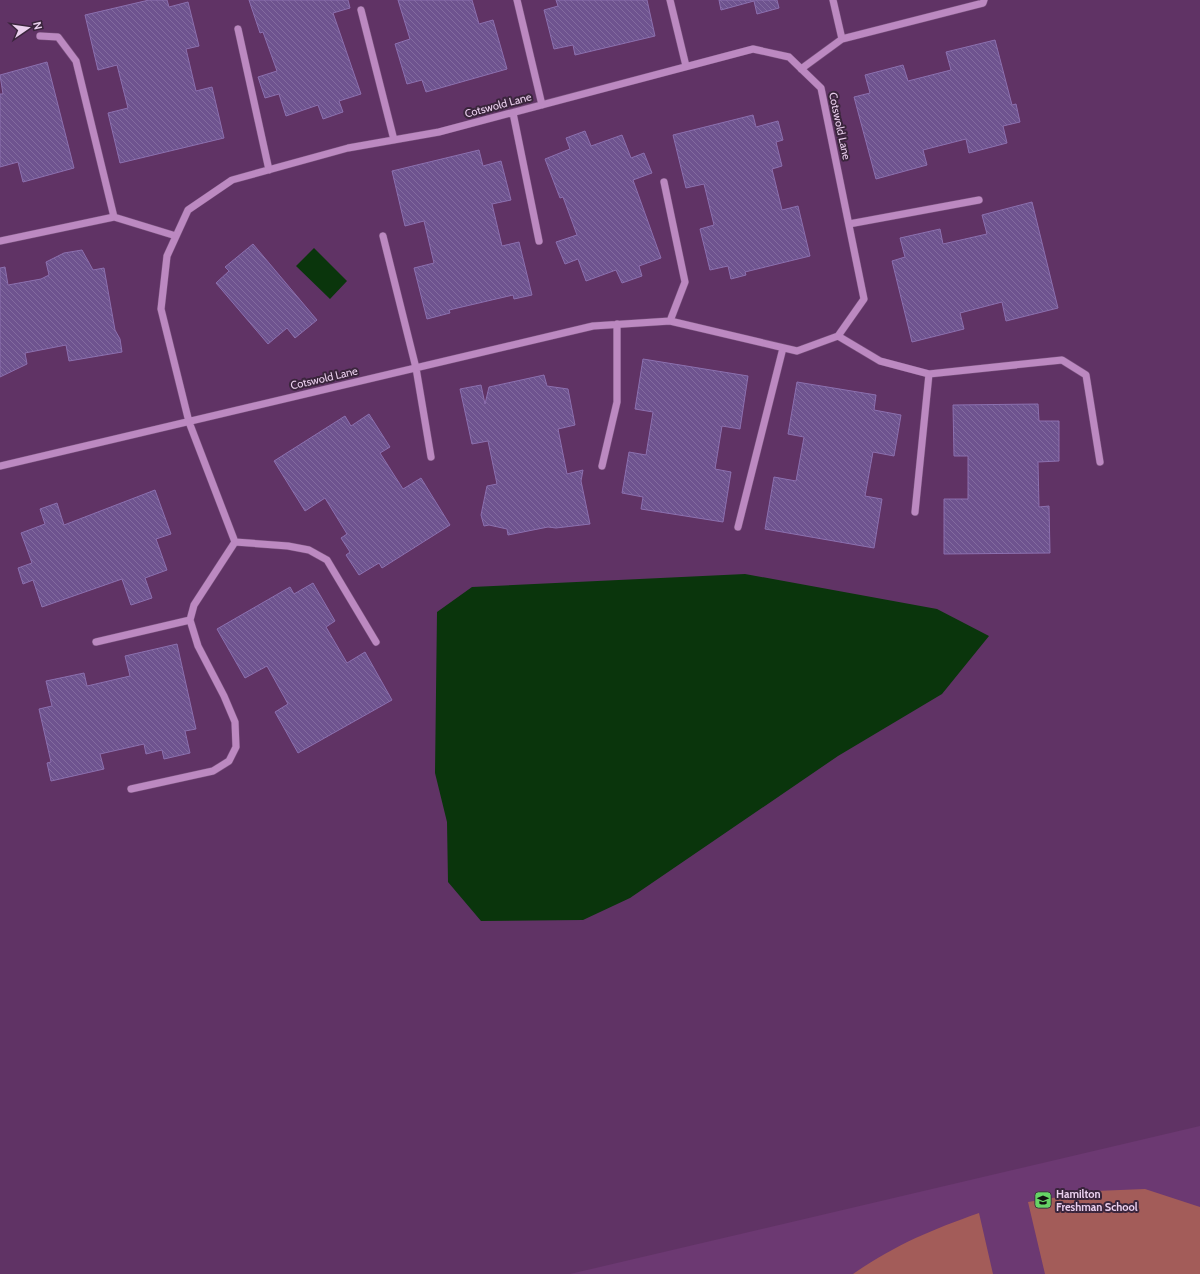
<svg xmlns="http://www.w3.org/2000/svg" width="1200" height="1274" viewBox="0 0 1200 1274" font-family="Cabin,sans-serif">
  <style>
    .built { fill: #6c3972 }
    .pitch { fill: #a35c59 }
    .water { fill: #0a350c }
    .building { fill: url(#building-back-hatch); stroke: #8c70af }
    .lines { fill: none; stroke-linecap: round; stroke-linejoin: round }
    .minor-casing { stroke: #79537d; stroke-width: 8 }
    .minor { stroke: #bc89c1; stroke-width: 7 }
    .labels { text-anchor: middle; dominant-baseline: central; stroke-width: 4; stroke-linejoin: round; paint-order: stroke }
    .street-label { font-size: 11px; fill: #eacfed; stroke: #3a253c }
    .poi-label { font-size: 11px; font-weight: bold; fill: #eacfed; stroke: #3a253c; text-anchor: start }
  </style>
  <defs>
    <pattern id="building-back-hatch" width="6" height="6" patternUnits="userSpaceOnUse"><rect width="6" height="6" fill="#6e538f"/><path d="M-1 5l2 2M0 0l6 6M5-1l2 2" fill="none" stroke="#836b9f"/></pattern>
  </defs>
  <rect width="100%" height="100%" fill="#603365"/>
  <path class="built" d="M1200,1126V1274H570Z"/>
  <path class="pitch" d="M1145,1189L1200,1207V1274H1045L1028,1202L1095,1191Z
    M979,1213L993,1274H853C895,1245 931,1230 979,1213Z"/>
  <path class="water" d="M314,248L347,281L330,299L296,266Z
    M745,574L937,609L989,636L942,694L838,756L630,898L583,920L481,921L448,882L447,822L435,773L437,612L472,587Z"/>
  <path class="building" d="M149,0H167L169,7L188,2L199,46L186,49L196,91L212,87L224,138L120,163L108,113L128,108L117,65L98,70L85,15Z
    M249,0H348L350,8L333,13L361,94L339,101L343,112L323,119L318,105L286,116L279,94L265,98L258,77L277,71L263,32L260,33Z
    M398,0H472L479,24L493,20L507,69L426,92L422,80L407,84L395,44L410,39Z
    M556,0H647L655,36L575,55L573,45L554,49L544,10L558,6Z
    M719,0H777L779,8L757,14L754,1L721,10Z
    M995,40L1012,105L1016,104L1020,122L1003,126L1007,143L969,153L966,139L923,150L927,165L876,179L854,97L870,93L865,75L903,65L908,81L951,70L946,52Z
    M47,62L74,168L23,182L18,162L0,167V94H3L0,75Z
    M753,115L756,127L778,121L783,140L776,142L782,166L772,169L782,210L798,206L810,256L745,272L746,275L731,279L728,266L710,270L700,229L714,225L704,184L686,188L673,135Z
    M585,131L591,146L622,135L631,158L644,153L652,173L633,180L661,258L639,266L642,276L622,283L616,270L586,281L578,259L565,264L556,242L577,235L563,197L560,198L545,159L570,149L566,138Z
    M479,150L483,166L501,161L511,200L492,204L502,246L519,242L532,295L514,299L513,295L449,310L450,313L427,319L414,268L434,263L424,221L405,226L392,171Z
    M1032,202L1058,308L1006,321L1002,302L960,313L964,329L912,342L892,261L905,257L900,238L940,229L943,244L987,234L982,215Z
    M253,244L317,320L295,338L287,328L268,344L216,283L229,271L225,267Z
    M82,250L93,270L104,268L115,330L120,339L122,352L69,361L66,345L25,353L27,364L0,377V268L5,267L8,285L41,279L49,275L46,262L64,253Z
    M643,359L748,376L740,429L722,426L715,469L731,472L723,522L641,509L643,497L622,493L629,452L646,455L653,412L635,409Z
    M544,375L547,386L568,389L575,425L558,429L567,474L583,470L581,481L590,524L556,528L548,527L508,535L507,529L489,525L484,526L481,515L487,486L497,484L488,441L472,444L460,389L481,385L485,404L489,387Z
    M797,382L876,395L874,410L901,415L894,456L873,452L865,496L882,499L874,548L765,529L774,477L796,481L804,437L788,434Z
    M1038,404L1039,421H1059V461L1038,462L1039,507L1049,506L1050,553L944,554V499H968V456H954L953,405Z
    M369,414L390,447L380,453L403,489L421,478L450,525L382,568L379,563L359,575L346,555L350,552L341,538L347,534L325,498L305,511L274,461L345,416L351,426Z
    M155,490L171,534L156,539L167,570L145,578L152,598L131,605L122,579L42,607L33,580L23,584L18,568L32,563L21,533L45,524L40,509L57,503L64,525Z
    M313,583L335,621L326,627L347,663L365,652L392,700L298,753L275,712L288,704L267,666L245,678L217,629L290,587L294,594Z
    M177,644L196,729L185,731L190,753L164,759L162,750L146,754L144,744L100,754L104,769L51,781L47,763L51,762L39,709L52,706L46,681L84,673L87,686L130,676L125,656Z"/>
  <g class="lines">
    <defs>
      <path id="minor" d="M517,0L542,105
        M670,0L686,66
        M833,0L842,39
        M361,10L394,140
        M238,29L269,170
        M40,36L58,37L76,61L114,217
        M801,69L842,39L983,3L984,0
        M513,113L539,241
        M664,182L685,282L670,321
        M849,224L979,200
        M383,236L416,368L431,457
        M0,241L114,217L176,236
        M838,336L880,361L929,374L1062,360L1086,375L1100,462
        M0,466L593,326L670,321L797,351L838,336L864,299L821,88L789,57L753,49L439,132L348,148L232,180L188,210L167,256L161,309L189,422L235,542L194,605L190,620L198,646L224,696L235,722L236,747L229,761L213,771L131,789
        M602,466L617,402V324
        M915,512L929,374
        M738,527L783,348
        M235,542L288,546L309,550L327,560L376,642
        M96,642L190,620"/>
    </defs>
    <use href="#minor" class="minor-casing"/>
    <use href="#minor" class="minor"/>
  </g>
  <defs>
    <symbol id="school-square" viewBox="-11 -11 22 22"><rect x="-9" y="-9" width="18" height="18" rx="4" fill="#66d466" stroke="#3a253c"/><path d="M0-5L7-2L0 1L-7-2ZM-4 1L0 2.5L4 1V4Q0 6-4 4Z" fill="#111"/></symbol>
  </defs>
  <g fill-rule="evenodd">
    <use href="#school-square" x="1033" y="1190" width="20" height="20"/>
  </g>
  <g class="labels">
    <g class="street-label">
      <text transform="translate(498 105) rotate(-15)">Cotswold Lane</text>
      <text transform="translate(840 126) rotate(78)">Cotswold Lane</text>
      <text transform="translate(324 378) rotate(-13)">Cotswold Lane</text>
    </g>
    <g class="poi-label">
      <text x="1056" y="1194">Hamilton<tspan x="1056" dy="13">Freshman School</tspan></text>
    </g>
  </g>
  <g transform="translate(28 28) rotate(77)" stroke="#3a253c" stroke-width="3" paint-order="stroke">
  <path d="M0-3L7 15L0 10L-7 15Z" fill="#eacfed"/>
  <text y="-6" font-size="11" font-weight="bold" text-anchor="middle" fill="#eacfed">N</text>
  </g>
</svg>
